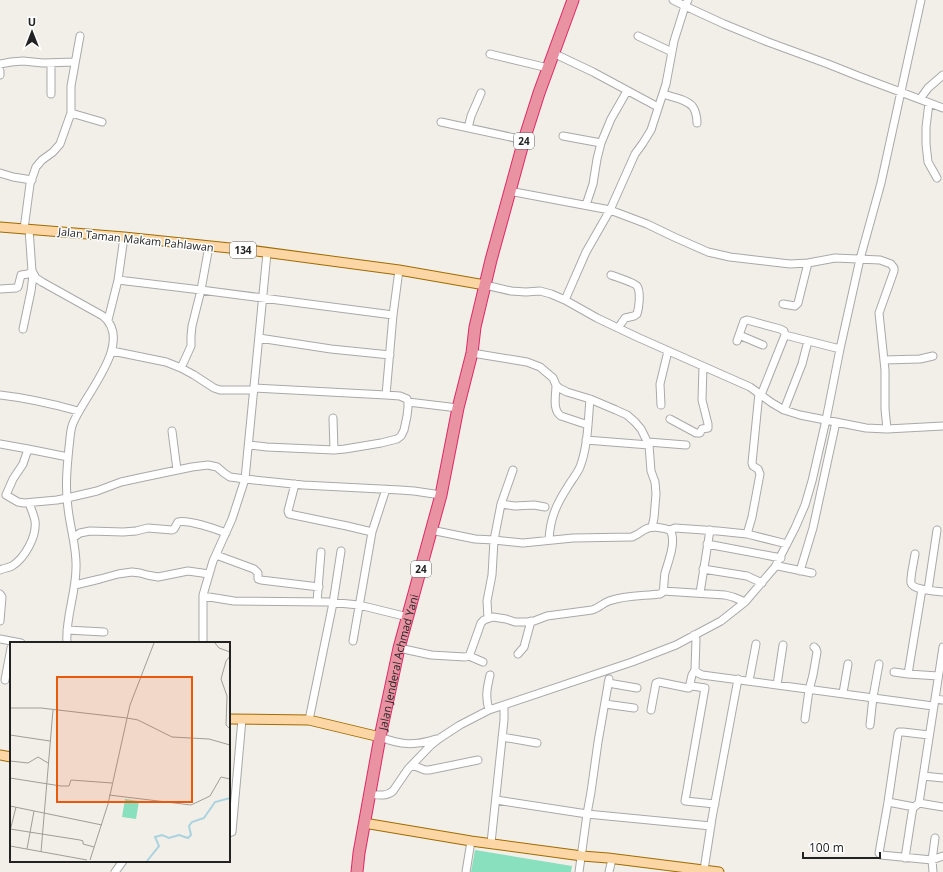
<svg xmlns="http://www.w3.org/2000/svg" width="943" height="872" viewBox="0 0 943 872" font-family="'Open Sans',sans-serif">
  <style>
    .pitch { fill: #88e0be }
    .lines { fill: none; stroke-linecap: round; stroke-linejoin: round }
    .minor-casing { stroke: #a9a9a9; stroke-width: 9 }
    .major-casing { stroke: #a06b00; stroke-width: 11 }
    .highway-casing { stroke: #dc2a67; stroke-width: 13 }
    .minor { stroke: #fff; stroke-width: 7 }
    .major { stroke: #fcd6a4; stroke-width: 9 }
    .highway { stroke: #e892a2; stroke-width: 11 }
    .labels { text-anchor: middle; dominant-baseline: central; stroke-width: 3; stroke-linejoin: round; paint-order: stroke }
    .shield { fill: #fff; stroke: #646464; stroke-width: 1 }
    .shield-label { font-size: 10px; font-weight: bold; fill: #222 }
    .street-label { font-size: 11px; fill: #222; stroke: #fff }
    .inset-river { fill: none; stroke: #aad3df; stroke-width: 2 }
    .inset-road { fill: none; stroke: #9f9d99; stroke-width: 1 }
    .view { fill: #e8590c; fill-opacity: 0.15; stroke: #e8590c; stroke-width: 2 }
    .inset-edge { fill: none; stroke: #222; stroke-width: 2 }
  </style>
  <rect width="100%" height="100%" fill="#f2efe9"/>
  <path class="pitch" d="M475,850L572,866L571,872H471Z"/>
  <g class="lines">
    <defs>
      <path id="minor" d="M688,0L685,6L724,24L768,42L828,64L858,76L943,108
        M638,36L672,52
        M553,53L593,72L658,107
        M490,54L548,68
        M0,64L11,62L23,61L43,63L75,62
        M0,71V75
        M51,94V63
        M663,94C672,97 687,99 693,107C696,112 697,118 697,123
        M920,99L928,88L943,75
        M929,103L926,127V144L928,162L937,178
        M71,113L102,122
        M441,122L524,140
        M468,128L471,116L481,93
        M563,136L601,143
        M0,173L13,177L32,180
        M509,191L610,210L647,224L674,237L708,252L730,257L790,264L808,263L835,258L880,260L891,264L894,268V271L879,313L885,370V409L887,429
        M586,205L593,184L597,159L601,143L611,119L627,91
        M24,229L30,184L36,167L42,160L53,152L60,144L71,113V86L80,36
        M29,229L32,271L36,278L42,282L103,316C136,343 81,398 72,426C70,433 70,440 69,447C67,467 65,488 68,508C70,528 77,548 76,568C76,593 65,619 67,643
        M267,253L245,479L232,519L213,561L203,595V596L234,601L328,602L359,605L408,617
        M611,275C616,277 635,283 637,286C641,292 639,308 637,314L634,316L625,318L618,328
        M118,280L201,290L209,246
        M485,285L511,291L526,292L540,291L551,294L565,300L597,318L637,337L750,387L772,403L784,410L800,415L866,428L887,429L943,426
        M0,289L16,288L18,287L21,275L28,274L32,271
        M565,300L586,252L610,210L635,154L643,143L651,130L666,84L674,41L685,6L673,0
        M783,304L795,306L798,303L808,263
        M108,320L118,280L124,237
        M23,329L31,291L33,275
        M739,335L763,345
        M259,338L331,349L390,355
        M737,341L744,321L747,320L780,329L784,331L785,335L840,349
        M112,351L166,362L181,368L194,375L214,388L220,390H254
        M472,353L527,362L540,367L553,378L556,385L559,388L567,392L590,399L616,410L627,415L635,422L641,429L649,445L651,471L655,482L656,494L654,518L652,527
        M884,360L920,359L933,356
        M181,368L191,346V336L192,326L201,290L393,315
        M556,385C556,395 552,410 561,416L588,425
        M0,395C27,398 53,404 78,411
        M386,395L393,315L399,270
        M761,395L785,335
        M408,402L458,408
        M661,405L660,384L668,351
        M784,410L802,364L808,341
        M333,418L334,450
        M670,419L696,433H700L702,429L708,428V424L702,400L703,366
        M172,431L177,470
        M586,440L649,445
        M648,442L686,445
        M0,444L28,449
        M249,445L267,447L334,450L345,449L381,443L397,439L401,436L404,430L407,416L408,407V402L407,399L400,396L386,395L254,388
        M68,457L28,449L23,464L13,479L6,495L18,502L24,503L57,500L67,498L97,491L121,482L144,477L192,467L208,465L217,467L224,473L230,477L245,479L303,485L400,490L414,491L441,495
        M295,484L288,511L289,514L347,526L372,532
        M501,504L515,506L534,505L545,507
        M670,530L675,528L718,531L747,534L787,544
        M747,534L752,517L760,474L758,469L753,466L752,463L759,393
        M73,538L80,533L90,531L123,532L136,531L148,528L172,530L174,529L178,522C187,519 216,529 226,533
        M549,540C550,519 556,505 567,488C571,481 577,474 580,467C588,446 588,421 590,399
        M707,544L781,558
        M915,554C914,561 910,577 911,583C913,590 936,591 943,592
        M216,555L254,569L258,573V579L261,580L319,587
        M775,567L778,566L812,573
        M703,569L747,576L762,583
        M0,570C4,568 8,568 12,566C25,558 37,536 35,521C34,515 31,509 29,503
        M800,571L813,528L836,422
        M75,585L100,579L118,574L132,572L140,573L147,575L158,577L188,571L209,574
        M922,589L908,674L938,676
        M928,590L937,530
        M663,591L725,595L733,597L745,602
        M700,593L710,530
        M0,594L2,597L0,621
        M317,602L321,552
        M488,618L487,601L492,575L494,540L501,504L513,470
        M67,630L104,632
        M694,635L696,639L695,670L698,673L702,675L933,706
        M0,639L21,643
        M353,641L372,532L386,489
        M203,643V596
        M943,647L919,803L943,807
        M399,648L431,655L465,657L469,656L470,654L481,623L484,620L493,617L506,619L515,622H527L534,621L547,616L592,610C599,608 603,603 609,601C625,595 643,596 660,594C661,593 662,593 663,592C664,590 664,577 665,573C668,562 677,541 670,530C662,528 652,525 644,530C640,533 637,535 632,537L573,538L523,543L494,540L475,539L431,530
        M518,654L524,647L531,621
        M469,656L483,662
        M894,672L908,674
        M5,680L11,648
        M749,681L756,644
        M608,683L637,688
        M777,685L783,645
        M692,686L705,688L685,801L715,804
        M843,693L848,664
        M935,699L943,700
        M605,704L634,708
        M489,710C485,697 487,688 490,675
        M651,710L656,683L659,682L688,688H689L692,675L695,670
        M805,719L809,690L813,675L817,652L816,649L814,647
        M309,720L333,603L341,551
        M870,725L873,697L879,664
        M929,735L903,732H899L898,734L888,802L879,853L881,855L932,860L943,856
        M380,737C401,745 414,746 436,739
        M502,737L537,743
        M412,765L425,770H429L478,760
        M923,776L943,778
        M369,794C378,795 386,797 393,791L408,769L431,745L440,738L460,725L489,710L632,662L676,645L721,621L745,602L775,567L795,528L805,505L812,481L826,420L840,349L860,259L881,183L921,0
        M496,800L587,814L711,826
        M888,802L914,807
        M229,833L232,832L242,719
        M491,843L504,720V705
        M905,858L912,813L913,808L919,803
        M704,870L712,818L738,679
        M115,872L123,861
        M466,872L471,841
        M579,872L587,814L591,792L598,742L609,679
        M609,872L612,859
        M933,872L932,860L935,838"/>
      <path id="major" d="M0,227L124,237L249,250L399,270L485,285
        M229,719L309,720L380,737
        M0,755L11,757
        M364,823L471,841L582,856L608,858L719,872"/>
      <g id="highway">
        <path id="s1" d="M357,872L359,853L380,737L399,648L441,495L458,408L472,353L475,327L491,260L524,140L539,93L573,0"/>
      </g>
    </defs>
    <use href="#minor" class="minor-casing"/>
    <use href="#major" class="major-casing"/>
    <use href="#highway" class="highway-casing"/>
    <use href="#minor" class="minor"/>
    <use href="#major" class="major"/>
    <use href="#highway" class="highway"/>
  </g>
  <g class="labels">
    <g class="shield">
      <rect x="514" y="133" width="20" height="16" rx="3"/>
      <rect x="230" y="242" width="26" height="16" rx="3"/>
      <rect x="411" y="561" width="20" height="16" rx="3"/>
    </g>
    <g class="shield-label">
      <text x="524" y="141">24</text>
      <text x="243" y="250">134</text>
      <text x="421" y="569">24</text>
    </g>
    <g class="street-label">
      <text transform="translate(136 239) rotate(6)">Jalan Taman Makam Pahlawan</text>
      <text stroke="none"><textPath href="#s1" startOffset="214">Jalan Jenderal Achmad Yani</textPath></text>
    </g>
  </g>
  <g transform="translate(10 642)">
    <rect width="220" height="220" fill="#f2efe9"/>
    <path d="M115,157L129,159L126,177L112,175Z" fill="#88e0be"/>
    <path class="inset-river" d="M137,219L149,204L145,195L152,193L159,196L169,193L178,196L181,193L179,184L182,180L194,176L205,160L220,156"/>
    <path class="inset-road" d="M205,1L209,6L220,10M220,14L216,19L211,37L217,54L216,83L220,87M0,66H31L117,76M117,76L128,78L162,95L199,97L220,103M0,93L40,99M0,119L18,121L28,115L38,121M0,136L51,144H59L61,138L102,141M99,153L181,163L200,154L211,135L220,137M98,162L120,63L144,1M0,164L92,183M0,187L70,198L73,199V202L84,205M0,189L6,165M0,204L77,218M17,207L24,169M31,210L43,68M80,218L98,162"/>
    <path class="view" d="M47,35H182V160H47Z"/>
    <rect width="220" height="220" class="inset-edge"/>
  </g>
  <g transform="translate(32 32)" stroke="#ffffff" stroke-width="3" paint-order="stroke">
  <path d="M0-3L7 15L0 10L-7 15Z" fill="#222222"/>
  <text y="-6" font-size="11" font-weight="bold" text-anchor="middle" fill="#222222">U</text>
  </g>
  <path d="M803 852v6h77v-6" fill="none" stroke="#222222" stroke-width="2"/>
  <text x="809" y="852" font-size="12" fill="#222222" stroke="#ffffff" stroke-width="3" paint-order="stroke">100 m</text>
</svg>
